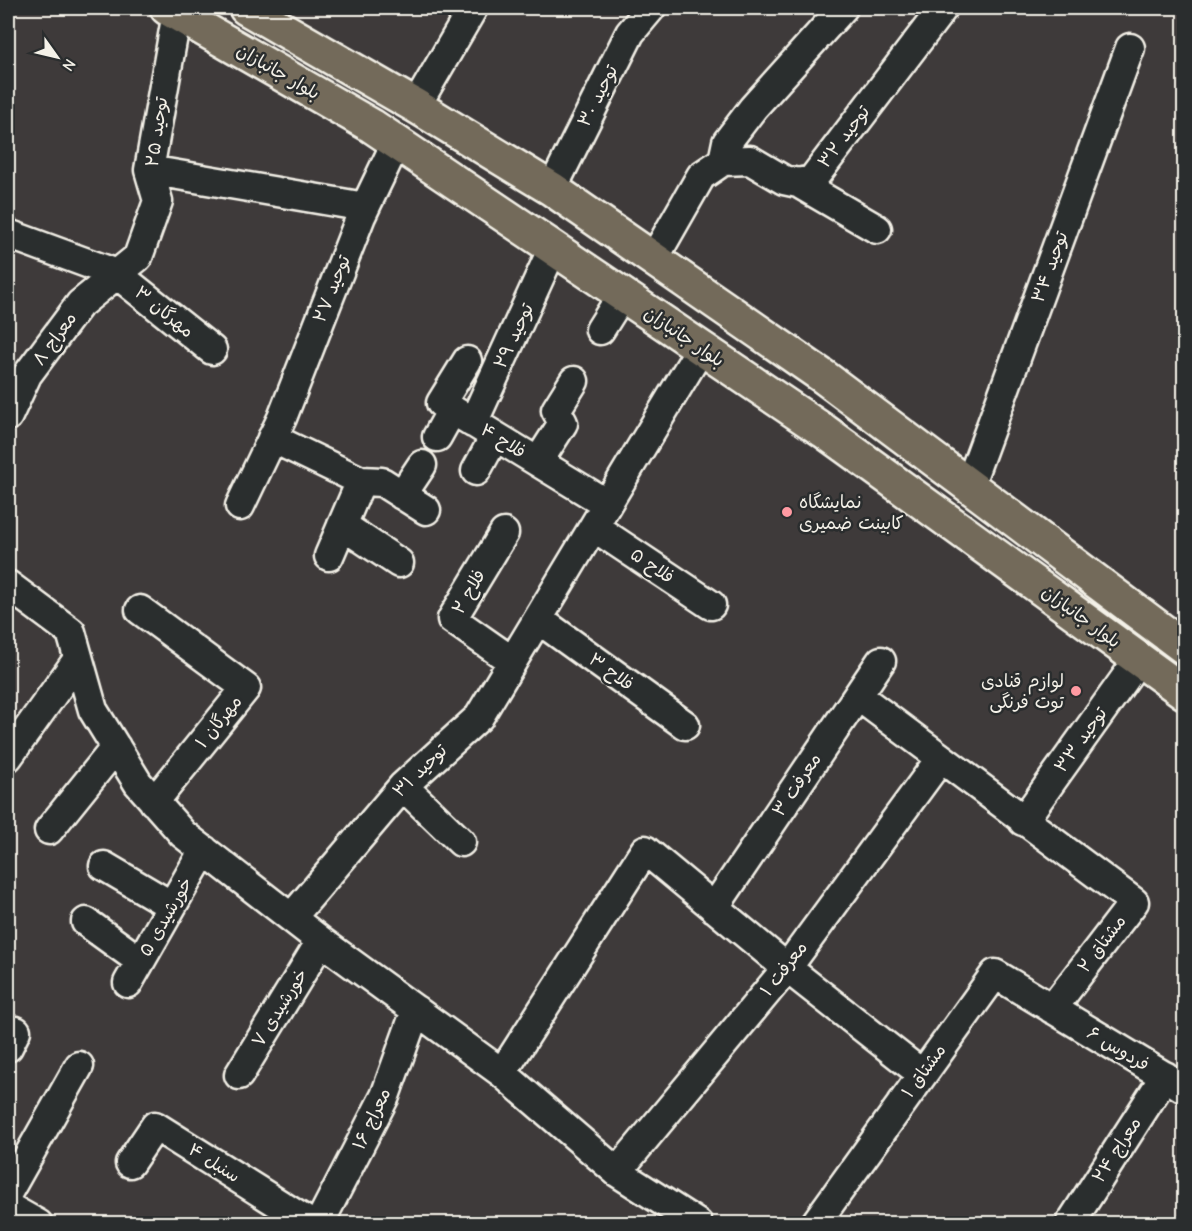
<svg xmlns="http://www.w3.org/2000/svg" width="1192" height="1231" viewBox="0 0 1192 1231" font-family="'Comic Neue','Playpen Sans Arabic',sans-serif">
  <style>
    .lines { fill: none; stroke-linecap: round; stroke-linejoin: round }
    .minor-casing { stroke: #f4f1e8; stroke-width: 33 }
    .highway-casing { stroke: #f4f1e8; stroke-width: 38 }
    .minor { stroke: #2a2d2e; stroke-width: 28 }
    .highway { stroke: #736b5a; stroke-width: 33 }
    .poi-dot { fill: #ff9aa2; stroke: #2a2d2e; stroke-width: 2 }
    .labels { text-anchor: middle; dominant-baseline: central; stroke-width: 5; stroke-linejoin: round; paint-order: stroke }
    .street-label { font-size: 18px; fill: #f4f1e8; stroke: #2a2d2e }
    .poi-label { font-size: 18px; fill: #f4f1e8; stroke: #2a2d2e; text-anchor: start }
  </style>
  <rect width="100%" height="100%" fill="#3e3a3a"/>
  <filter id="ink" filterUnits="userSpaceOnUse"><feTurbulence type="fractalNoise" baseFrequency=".0167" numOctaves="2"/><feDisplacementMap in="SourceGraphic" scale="12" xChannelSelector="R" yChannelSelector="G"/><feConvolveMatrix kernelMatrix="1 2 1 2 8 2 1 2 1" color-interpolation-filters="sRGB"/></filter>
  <g filter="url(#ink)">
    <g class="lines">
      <defs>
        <path id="minor" d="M416,106L473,8
          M723,161L727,142L753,108L843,8
          M149,170L365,207
          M798,183L877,229
          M552,189L630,33L651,8
          M8,234L117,274L212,350
          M653,260L701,176L723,161L750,160L784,180L798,183L812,180L943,8
          M600,330L622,295
          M467,361L441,403L607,504
          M8,416L27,375L80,304L138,257L158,201L149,170L177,13
          M473,423L553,248
          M437,437L452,410
          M272,438L361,481L329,556
          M538,462L563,423L556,410L574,381
          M476,471L495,436
          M361,481L382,482L426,510
          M969,486L1130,48
          M402,495L422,465
          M240,506L282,418L361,216L396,143
          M342,525L399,563
          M594,527L711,605
          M504,533L452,619L512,661
          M8,585L71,632L93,710L138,783L183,834L321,941L502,1073L617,1172L698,1224
          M140,610L246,688L154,802
          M538,619L685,725
          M858,696L1134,902L1052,1009
          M8,757L78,659
          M403,786L461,842
          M1023,821L1139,659
          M49,830L116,747
          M104,866L172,906
          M714,908L881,661
          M292,917L403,786L479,717L701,348
          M86,922L140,961
          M128,983L204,850
          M8,1047L16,1031
          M502,1073L645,850L787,968L922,1074
          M239,1075L321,941
          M130,1163L155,1126L311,1224
          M617,1172L787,968L941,758
          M8,1192L79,1066
          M8,1207L38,1224
          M319,1224L385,1096L416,1010
          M815,1224L995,974L1184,1088
          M1070,1224L1165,1076"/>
        <path id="highway" d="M167,8L372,126L531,233L824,431L1184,692
          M246,8L416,106L552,189L824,377L1184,647"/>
      </defs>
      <use href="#minor" class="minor-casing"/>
      <use href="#highway" class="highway-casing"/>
      <use href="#minor" class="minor"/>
      <use href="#highway" class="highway"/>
    </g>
  </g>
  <g class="poi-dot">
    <circle cx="787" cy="512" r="6"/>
    <circle cx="1076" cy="691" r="6"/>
  </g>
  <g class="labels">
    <g class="street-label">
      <text transform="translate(278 72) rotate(30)">بلوار جانبازان</text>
      <text transform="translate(598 96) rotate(-63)">توحید ۳۰</text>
      <text transform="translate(157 132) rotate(-82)">توحید ۲۵</text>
      <text transform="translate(844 137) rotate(-53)">توحید ۳۲</text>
      <text transform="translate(1050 267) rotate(-70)">توحید ۳۴</text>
      <text transform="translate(332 289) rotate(-68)">توحید ۲۷</text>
      <text transform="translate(164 312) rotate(39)">مهرگان ۳</text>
      <text transform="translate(514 336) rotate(-65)">توحید ۲۹</text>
      <text transform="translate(684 337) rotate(34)">بلوار جانبازان</text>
      <text transform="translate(55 339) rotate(-54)">معراج ۸</text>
      <text transform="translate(503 441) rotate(32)">فلاح ۴</text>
      <text transform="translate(652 566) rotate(34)">فلاح ۵</text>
      <text transform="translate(469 592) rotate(-60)">فلاح ۲</text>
      <text transform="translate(1081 617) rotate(36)">بلوار جانبازان</text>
      <text transform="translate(611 672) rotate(36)">فلاح ۳</text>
      <text transform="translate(219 722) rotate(-51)">مهرگان ۱</text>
      <text transform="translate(1081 740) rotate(-54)">توحید ۳۳</text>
      <text transform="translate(420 771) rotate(-44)">توحید ۳۱</text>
      <text transform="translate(797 785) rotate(-56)">معرفت ۳</text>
      <text transform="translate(166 917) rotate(-60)">خورشیدی ۵</text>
      <text transform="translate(1102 944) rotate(-53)">مشتاق ۲</text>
      <text transform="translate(784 969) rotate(-52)">معرفت ۱</text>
      <text transform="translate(280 1008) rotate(-58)">خورشیدی ۷</text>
      <text transform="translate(1118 1049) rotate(31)">فردوس ۶</text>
      <text transform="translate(924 1071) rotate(-54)">مشتاق ۱</text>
      <text transform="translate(372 1119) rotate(-65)">معراج ۱۶</text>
      <text transform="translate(1117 1150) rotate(-57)">معراج ۲۴</text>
      <text transform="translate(214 1163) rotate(32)">سنبل ۴</text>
    </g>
    <g class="poi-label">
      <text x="799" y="502">نمایشگاه<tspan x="799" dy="21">کابینت ضمیری</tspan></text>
      <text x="1064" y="681" text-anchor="end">لوازم قنادی<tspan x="1064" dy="21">توت فرنگی</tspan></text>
    </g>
  </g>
  <rect width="1192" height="1231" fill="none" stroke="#2a2d2e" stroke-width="30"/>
  <rect x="15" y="15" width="1162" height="1201" fill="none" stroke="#f4f1e8" stroke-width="2" filter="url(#ink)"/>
  <g transform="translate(57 57) rotate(124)" stroke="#2a2d2e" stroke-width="4.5" paint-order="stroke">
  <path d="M0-4.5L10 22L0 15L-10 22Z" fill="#f4f1e8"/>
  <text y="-9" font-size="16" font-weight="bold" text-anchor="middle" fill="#f4f1e8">N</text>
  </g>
</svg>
